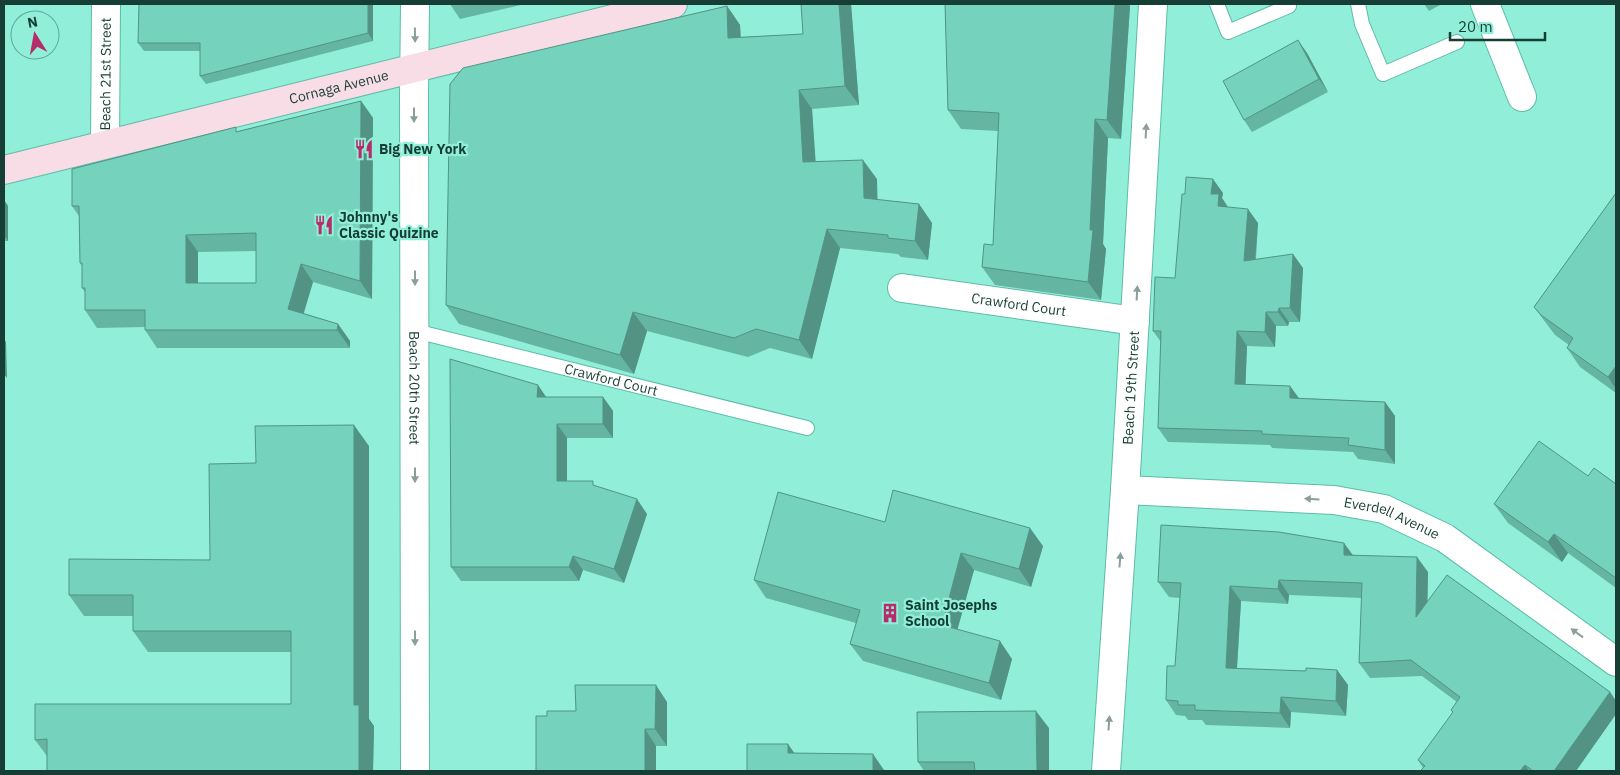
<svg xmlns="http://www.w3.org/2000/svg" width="1620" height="775" viewBox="0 0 1620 775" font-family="'IBM Plex Sans',sans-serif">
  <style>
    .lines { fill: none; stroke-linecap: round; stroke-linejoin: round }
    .lane-casing { stroke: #5ebba7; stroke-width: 16 }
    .street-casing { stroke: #5ebba7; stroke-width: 30 }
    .secondary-casing { stroke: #5ebba7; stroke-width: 30 }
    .lane { stroke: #fff; stroke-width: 14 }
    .street { stroke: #fff; stroke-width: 28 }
    .secondary { stroke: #f8dce6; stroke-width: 28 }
    .wall { fill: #65b5a3; fill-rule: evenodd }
    .shaded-wall { fill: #529384 }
    .building { fill: #75d2bd; stroke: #529384; fill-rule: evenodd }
    .oneway { fill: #8a9e9a }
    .labels { text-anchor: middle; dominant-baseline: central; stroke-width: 4.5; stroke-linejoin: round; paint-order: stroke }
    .street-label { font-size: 14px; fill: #163e35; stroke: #91efd9 }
    .poi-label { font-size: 14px; font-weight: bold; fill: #163e35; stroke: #91efd9; text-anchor: start }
  </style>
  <rect width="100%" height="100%" fill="#91efd9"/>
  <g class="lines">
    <defs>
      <g id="lane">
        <path d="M1217,4L1228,32L1289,6L1288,4"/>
        <path d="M1358,4L1362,24L1383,74L1457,42"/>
        <path id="s1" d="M415,331L807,428"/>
      </g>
      <g id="street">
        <path id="s2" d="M415,4L414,95L415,771"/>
        <path d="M1485,4L1522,97"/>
        <path id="s3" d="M105,144L106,4"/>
        <path id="s4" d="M902,288L1135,321"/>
        <path id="s5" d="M1125,490L1334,500L1384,509L1445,538L1616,662"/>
        <path id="s6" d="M1106,771L1125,490L1153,4"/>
      </g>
      <g id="secondary">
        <path id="s7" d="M4,170L673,4"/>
      </g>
    </defs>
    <use href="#lane" class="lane-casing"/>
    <use href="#street" class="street-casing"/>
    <use href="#secondary" class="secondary-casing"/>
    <use href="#lane" class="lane"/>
    <use href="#street" class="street"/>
    <use href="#secondary" class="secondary"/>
  </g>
  <path class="wall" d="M373,4V41L206,84L200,76V51H144L138,43Z
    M450,4H525L460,19Z
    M801,4H851L859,105L812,109L815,161L877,179V200L919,204L932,223L928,260L901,257L898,254L840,248L812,359L770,348L748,357L647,331L634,374L459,324L446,305L727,6L740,25L741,37L803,34Z
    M945,4H1128L1130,6L1121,139L1108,138L1103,244L1106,249L1101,300L995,285L982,267L993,245L998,131L961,129L948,110Z
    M1424,4H1442L1429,11Z
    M1307,53L1328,92L1252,132L1244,120Z
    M361,101L373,118L372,299L313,282L303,313L338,324L350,341V348H157L145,330V327L97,328L85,310V292L82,288V266L80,263L79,216L72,206L239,131ZM256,251V283H198V252Z
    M1223,193L1222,198L1228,207L1258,223L1256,259L1303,268L1300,322H1289L1288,326H1276L1275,347L1247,346L1245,385L1290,386L1299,398L1385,402L1395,416V464L1358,459L1353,452L1272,448L1270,445L1168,442L1158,428L1161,342L1153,331L1175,278Z
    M1616,193V393L1580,367L1567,348L1569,345L1555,335L1534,307Z
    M4,200L8,206V241H4Z
    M538,385L546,397H603L613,411V438H567V481L596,486L647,514L624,583L583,570L579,581H461L451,567Z
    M369,446V719L374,726L373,771H47V756L35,740L291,704V652H148L133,631V616H84L69,595L210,560L256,463Z
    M1588,476L1616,484V588L1568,553L1562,562L1508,523L1494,504Z
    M885,522L1043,546L1031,587L974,570L957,629L1012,659L1001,700L863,661L850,644L856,623L766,598L754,580Z
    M1353,555L1428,572L1427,602L1610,692L1616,701V714L1576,771H1420L1423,768L1418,760L1453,713L1451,710L1457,702L1422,676L1370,678L1359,663L1362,598L1289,595L1288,604L1241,601L1237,669L1306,671L1337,670L1348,685L1346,716L1291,712L1290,728L1206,725L1202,720H1188L1185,716L1176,715L1166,700L1175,666L1180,598L1169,597L1158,582Z
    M667,702V746H656L547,716L576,711Z
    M1049,728V771H924L918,762Z"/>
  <path class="shaded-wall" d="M368,4H373V41L368,33Z
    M839,4H851L859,105L845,86Z
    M1115,4H1128L1130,6L1121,139L1107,120Z
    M727,6L740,25L741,57L728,38Z
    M1298,40L1307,53L1328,92L1319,79Z
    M799,90L812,109L817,181L803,162Z
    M361,101L373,118L372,299L360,281Z
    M1095,119L1108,138L1103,244L1106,249L1101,300L1088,282L1090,230Z
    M863,160L877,179L878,217L864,198Z
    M1213,179L1223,193L1222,198L1229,209L1218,206L1211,194Z
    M4,200L8,206V241L4,235Z
    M919,204L932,223L928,260L915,241Z
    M1248,209L1258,223L1254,275L1244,261Z
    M827,229L840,248L812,359L799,340Z
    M186,235L198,252V301L186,283Z
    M1293,254L1303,268L1300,322L1290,308Z
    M301,264L313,282L300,326L288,309Z
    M1279,308L1289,322L1288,326L1278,312Z
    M633,312L647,331L634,374L620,355Z
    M1266,312L1276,326L1275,347L1265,332Z
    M338,324L350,341V348L337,330Z
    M1237,331L1247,346L1245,399L1235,384Z
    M4,339L6,342L7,378L4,374Z
    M1616,366V389L1608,377Z
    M538,385L548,400L537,397Z
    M1290,386L1300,400L1290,398Z
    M603,397L613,411V438L603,424Z
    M1385,402L1395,416V464L1385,450Z
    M557,424L567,438V495L557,481Z
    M354,425L369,446V719L374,726L373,771H359L354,705Z
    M637,499L647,514L624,583L614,569Z
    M1030,528L1043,546L1031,587L1019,569Z
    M1554,534L1568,553L1562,562L1548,542Z
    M1344,543L1355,558L1344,555Z
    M961,553L974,570L954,642L942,625Z
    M573,556L583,570L579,581L569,567Z
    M1417,557L1428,572L1427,632L1416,617Z
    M1279,580L1289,595L1288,604L1278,589Z
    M1230,586L1241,601L1236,683L1226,668Z
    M1000,641L1012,659L1001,700L989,683Z
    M1337,670L1348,685L1346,716L1336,701Z
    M656,685L667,702V746L655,729Z
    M1610,692L1616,701V714L1576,771H1554Z
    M1281,697L1291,712L1290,728L1280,713Z
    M1036,711L1049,728V771H1037Z
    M645,729L656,746V771H645Z
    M788,744L800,761L788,753Z
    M873,754L884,770V771H873Z
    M1525,765L1529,771H1520Z"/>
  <path class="building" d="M139,4H368V33L200,76V43H138Z
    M801,4H839L845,86L799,90L803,162L863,160L864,198L919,204L915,241L888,238V235L827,229L799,340L756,329L734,338L633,312L620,355L446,305L450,84L463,68L727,6L728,38L803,34Z
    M945,4H1115L1107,120L1095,119L1090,230H1093L1088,282L982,267L984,244L993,245L999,113L948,110Z
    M1298,40L1319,79L1244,120L1223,81Z
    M361,101L360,281L301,264L288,309L338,324L337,330H145V310H85V288H82V263H80L79,206H72V169L236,127V132ZM256,233V283H186V235Z
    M1186,177L1213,179L1211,194H1219L1218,206L1248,209L1244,261L1293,254L1290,308H1279L1278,312H1266L1265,332L1237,331L1235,384L1290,386V398L1385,402V450L1348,445L1349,438L1262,434V431L1158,428L1161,331H1153L1155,277L1175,278L1182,194H1185Z
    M1616,193V366L1608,377L1567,348L1573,338L1541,315L1534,307Z
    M450,359L538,385L537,397H603V424H557V481H593V485L637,499L614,569L573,556L569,567H451Z
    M354,425V705H359V771H47V739L35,740V704H291V631H133V595H69V559L210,560L209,464L256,463L255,426Z
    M1539,441L1588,476L1594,468L1616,484V578L1554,534L1548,542L1494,504Z
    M893,490L1030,528L1019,569L961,553L942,625L1000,641L989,683L850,644L860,610L754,580L778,492L885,522Z
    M1161,525L1279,532L1344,543V555L1417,557L1416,617L1447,575L1610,692L1554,771H1533L1525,765L1520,771H1420L1425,766L1418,760L1453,712L1451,710L1460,697L1411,660L1359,663L1362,583L1279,580L1278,589L1230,586L1226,668L1306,671V668L1337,670L1336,701L1281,697L1280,713L1195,710V705H1178V701L1166,700L1167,666H1175L1181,583L1158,582Z
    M575,685H656L655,729H645V771H536V716H547V711H576Z
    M1036,711L1037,771H975L974,762H918L917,712Z
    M747,744H788V753L873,754V771H747Z"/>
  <defs><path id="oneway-solid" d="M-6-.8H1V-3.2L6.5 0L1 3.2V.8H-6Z" transform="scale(1.25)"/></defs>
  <g class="oneway">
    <use href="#oneway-solid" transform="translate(415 35) rotate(89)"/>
    <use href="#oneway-solid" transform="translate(414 115) rotate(90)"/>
    <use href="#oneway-solid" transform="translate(1146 131) rotate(-87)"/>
    <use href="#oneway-solid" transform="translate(415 278) rotate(90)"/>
    <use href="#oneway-solid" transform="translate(1137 293) rotate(-87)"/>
    <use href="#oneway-solid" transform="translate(415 475) rotate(90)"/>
    <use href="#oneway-solid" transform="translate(1312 499) rotate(-177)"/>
    <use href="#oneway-solid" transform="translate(1120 560) rotate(-86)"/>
    <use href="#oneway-solid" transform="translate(1577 633) rotate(-144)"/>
    <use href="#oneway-solid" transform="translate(415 638) rotate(90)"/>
    <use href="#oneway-solid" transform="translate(1109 723) rotate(-86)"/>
  </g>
  <defs>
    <symbol id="restaurant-bare" viewBox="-9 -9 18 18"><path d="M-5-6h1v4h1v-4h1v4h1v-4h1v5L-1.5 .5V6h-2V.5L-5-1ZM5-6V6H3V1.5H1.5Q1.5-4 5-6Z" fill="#b62d6b" stroke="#91efd9" stroke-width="2.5" paint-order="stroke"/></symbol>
    <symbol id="building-bare" viewBox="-9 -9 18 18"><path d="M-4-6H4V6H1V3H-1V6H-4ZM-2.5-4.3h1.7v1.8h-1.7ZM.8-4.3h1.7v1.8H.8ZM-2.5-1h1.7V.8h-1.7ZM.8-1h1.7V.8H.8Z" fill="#b62d6b" stroke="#91efd9" stroke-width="2.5" paint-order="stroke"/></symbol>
  </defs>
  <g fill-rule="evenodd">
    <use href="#restaurant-bare" x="350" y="135" width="28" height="28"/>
    <use href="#restaurant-bare" x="310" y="211" width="28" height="28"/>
    <use href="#building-bare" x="876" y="599" width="28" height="28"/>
  </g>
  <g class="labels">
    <g class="street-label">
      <text stroke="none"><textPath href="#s3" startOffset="70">Beach 21st Street</textPath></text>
      <text stroke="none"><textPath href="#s7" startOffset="345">Cornaga Avenue</textPath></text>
      <text stroke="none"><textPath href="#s4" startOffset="118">Crawford Court</textPath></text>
      <text stroke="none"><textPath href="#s1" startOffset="202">Crawford Court</textPath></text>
      <text stroke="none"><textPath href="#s2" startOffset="384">Beach 20th Street</textPath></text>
      <text stroke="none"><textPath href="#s6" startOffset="384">Beach 19th Street</textPath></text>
      <text stroke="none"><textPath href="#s5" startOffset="270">Everdell Avenue</textPath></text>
    </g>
    <g class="poi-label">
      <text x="379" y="149">Big New York</text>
      <text x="339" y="217">Johnny's<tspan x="339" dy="16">Classic Quizine</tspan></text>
      <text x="905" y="605">Saint Josephs<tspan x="905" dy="16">School</tspan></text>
    </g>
  </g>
  <rect width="1620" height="775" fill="none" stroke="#163e35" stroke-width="10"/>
  <g transform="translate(35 35) rotate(349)"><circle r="24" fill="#91efd9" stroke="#60a897"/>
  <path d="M0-4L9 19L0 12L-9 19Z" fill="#b62d6b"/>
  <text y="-8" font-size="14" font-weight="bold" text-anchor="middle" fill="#163e35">N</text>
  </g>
  <path d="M1450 32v8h95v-8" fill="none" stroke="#163e35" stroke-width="2.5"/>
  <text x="1458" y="32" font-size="15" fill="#163e35" stroke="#91efd9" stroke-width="4" paint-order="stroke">20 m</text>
</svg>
